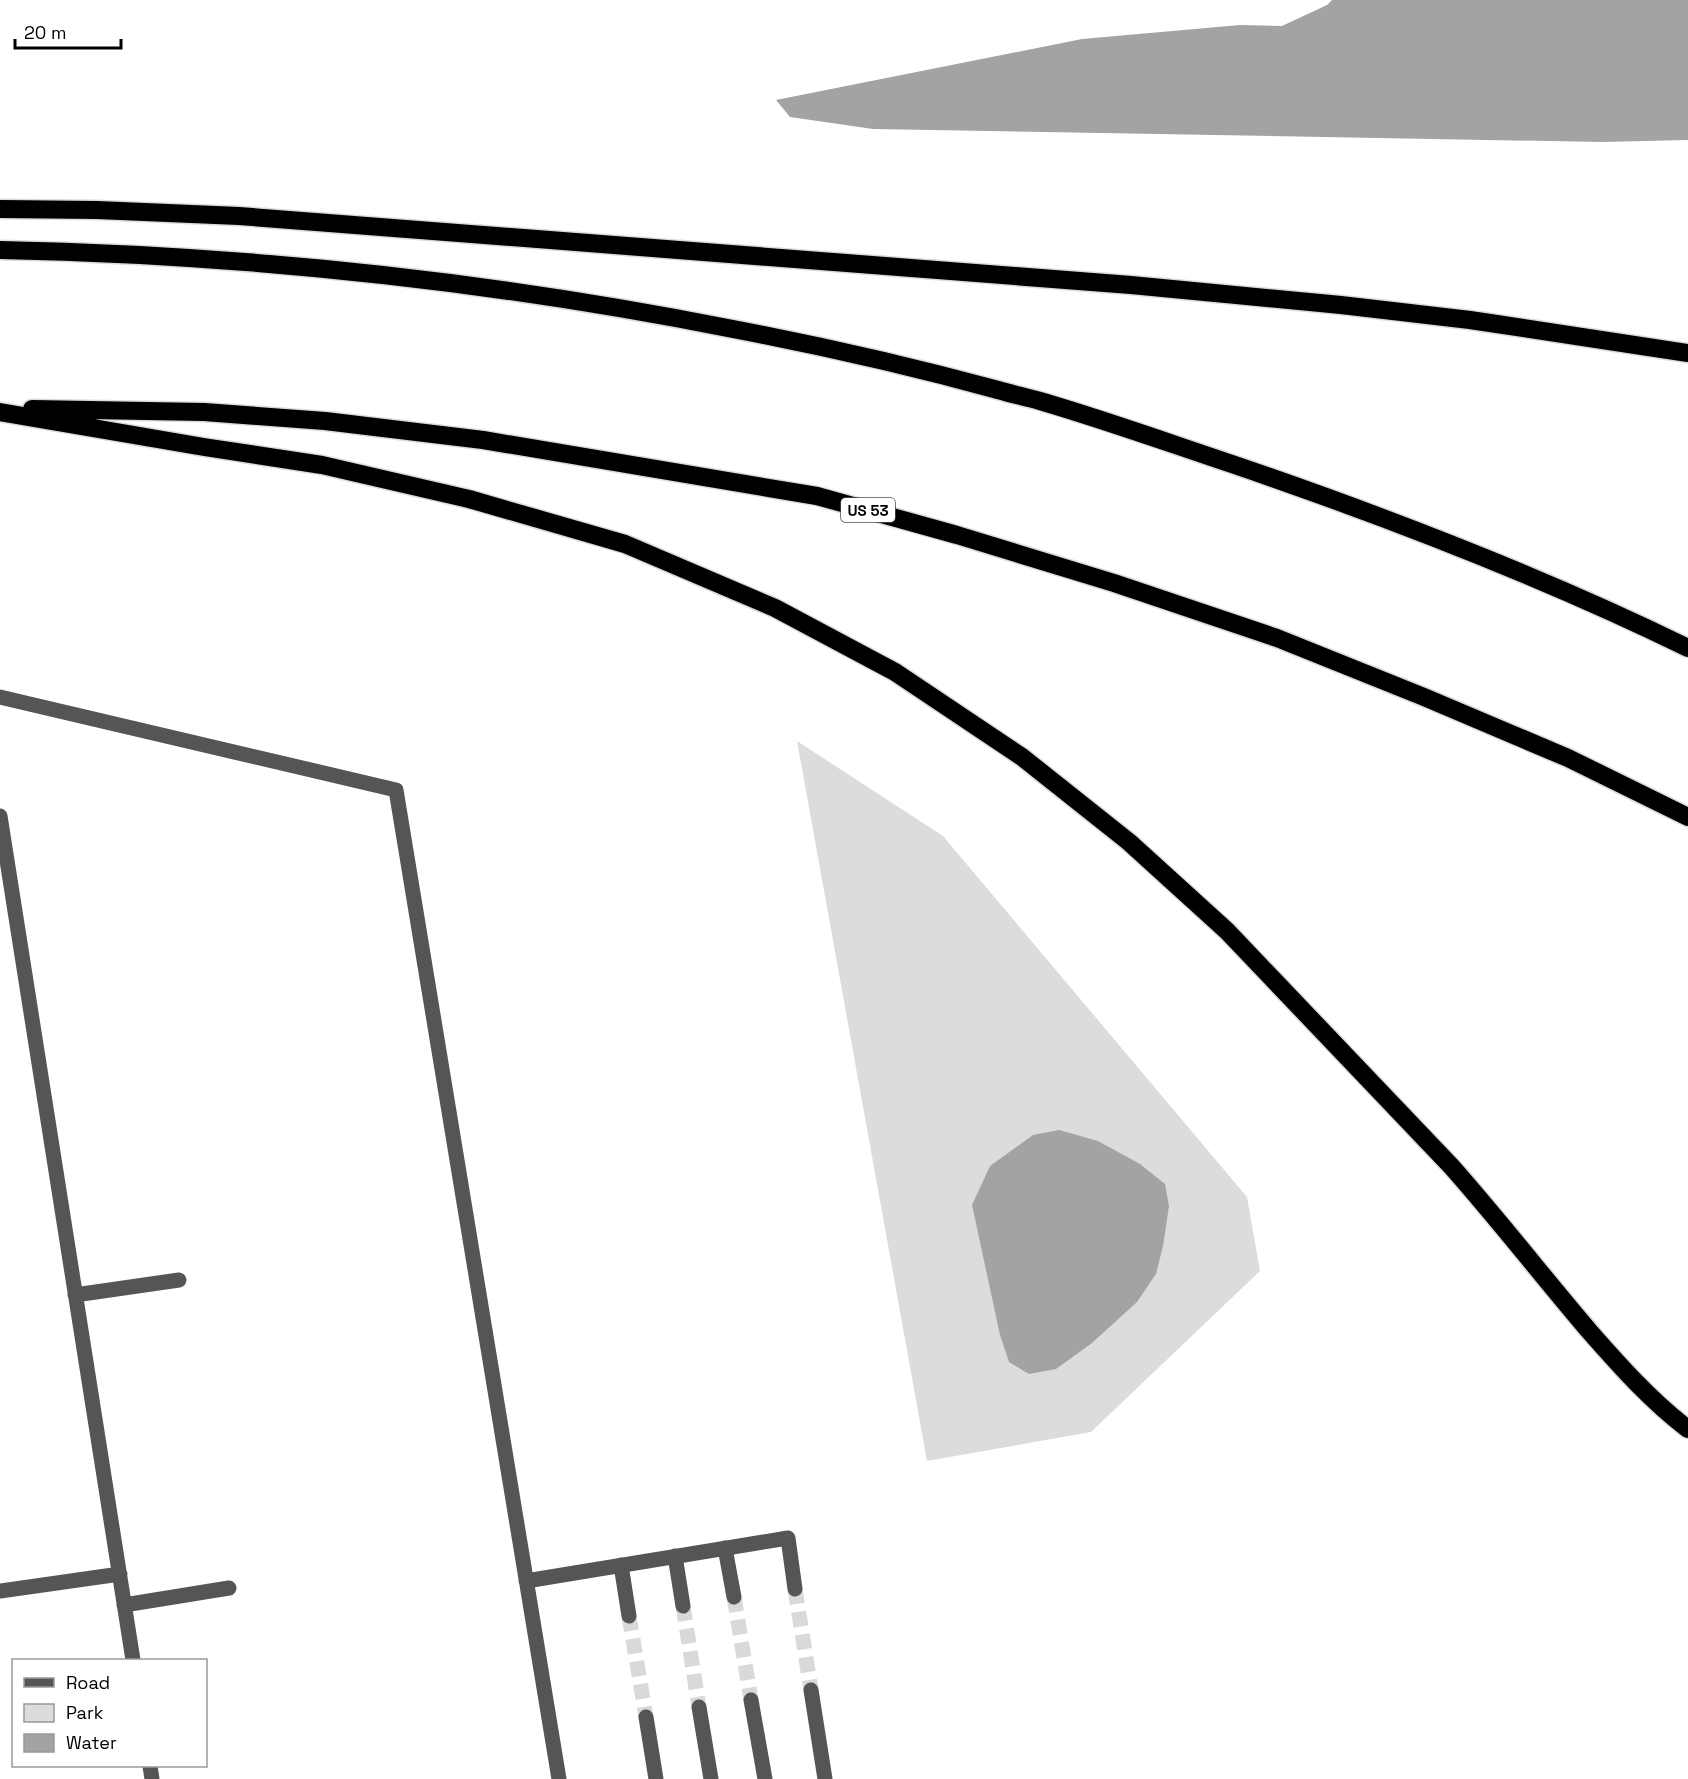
<svg xmlns="http://www.w3.org/2000/svg" width="1688" height="1779" viewBox="0 0 1688 1779" font-family="'Space Grotesk',sans-serif">
  <style>
    .green { fill: #dcdcdc }
    .water { fill: #a3a3a3 }
    .lines { fill: none; stroke-linecap: round; stroke-linejoin: round }
    .minor-tunnel { stroke: #d9d9d9; stroke-width: 15; stroke-dasharray: 15 8; stroke-linecap: butt }
    .highway-casing { stroke: #dbdbdb; stroke-width: 21 }
    .minor { stroke: #555; stroke-width: 15 }
    .highway { stroke: #000; stroke-width: 18 }
    .labels { text-anchor: middle; dominant-baseline: central; stroke-width: 4.5; stroke-linejoin: round; paint-order: stroke }
    .shield { fill: #fff; stroke: #4c4c4c; stroke-width: 1.5 }
    .shield-label { font-size: 15px; font-weight: bold; fill: #000 }
  </style>
  <rect width="100%" height="100%" fill="#fff"/>
  <path class="green" d="M797,741L943,836L1247,1197L1260,1271L1091,1432L927,1461Z"/>
  <path class="water" d="M1332,0H1688V140L1602,142L873,129L790,117L776,100L1082,39L1240,25L1282,26L1327,5Z
    M1059,1130L1098,1141L1140,1164L1165,1184L1169,1206L1163,1246L1156,1274L1137,1302L1092,1343L1056,1369L1029,1374L1009,1362L1000,1335L972,1205L990,1166L1033,1135Z"/>
  <g class="lines">
    <path class="minor-tunnel" d="M795,1589L811,1690
      M734,1597L751,1700
      M683,1606L699,1707
      M629,1616L646,1717"/>
    <defs>
      <path id="highway" d="M0,209L97,210L239,216L1131,285L1341,305L1470,320L1688,353
        M0,250C246,255 491,281 733,329C822,346 910,366 998,390C1012,394 1026,397 1040,401C1105,420 1169,443 1232,464C1387,517 1541,576 1688,648
        M32,409L204,412L325,421L483,440L817,496L957,535L1114,583L1277,638L1424,697L1568,758L1688,817
        M0,412L204,447L322,465L469,499L625,544L775,608L895,672L1022,757L1129,842L1227,931L1451,1166C1499,1220 1543,1277 1590,1332C1620,1366 1651,1401 1688,1429"/>
    </defs>
    <use href="#highway" class="highway-casing"/>
    <path class="minor" d="M0,697L396,790L559,1779
      M0,816L133,1660
      M75,1295L179,1280
      M725,1548L734,1597
      M675,1556L683,1606
      M621,1565L629,1616
      M526,1581L788,1538L795,1589
      M0,1591L120,1574
      M124,1605L229,1588
      M811,1690L825,1779
      M751,1700L765,1779
      M699,1707L711,1779
      M646,1717L656,1779
      M150,1766L152,1779"/>
    <use href="#highway" class="highway"/>
  </g>
  <g class="labels">
    <rect class="shield" x="841" y="498" width="54" height="24" rx="4.5"/>
    <g class="shield-label">
      <text x="868" y="510">US 53</text>
    </g>
  </g>
  <rect x="12" y="1659" width="195" height="108" fill="#ffffff" stroke="#999999" stroke-width="1.5"/>
  <rect x="24" y="1678" width="30" height="9" fill="#555555" stroke="#999999" stroke-width="1.5"/>
  <text x="66" y="1689" font-size="18" fill="#000000">Road</text>
  <rect x="24" y="1704" width="30" height="18" fill="#dcdcdc" stroke="#999999" stroke-width="1.5"/>
  <text x="66" y="1719" font-size="18" fill="#000000">Park</text>
  <rect x="24" y="1734" width="30" height="18" fill="#a3a3a3" stroke="#999999" stroke-width="1.5"/>
  <text x="66" y="1749" font-size="18" fill="#000000">Water</text>
  <path d="M15 39v9h106v-9" fill="none" stroke="#000000" stroke-width="3"/>
  <text x="24" y="39" font-size="18" fill="#000000" stroke="#ffffff" stroke-width="4.5" paint-order="stroke">20 m</text>
</svg>
